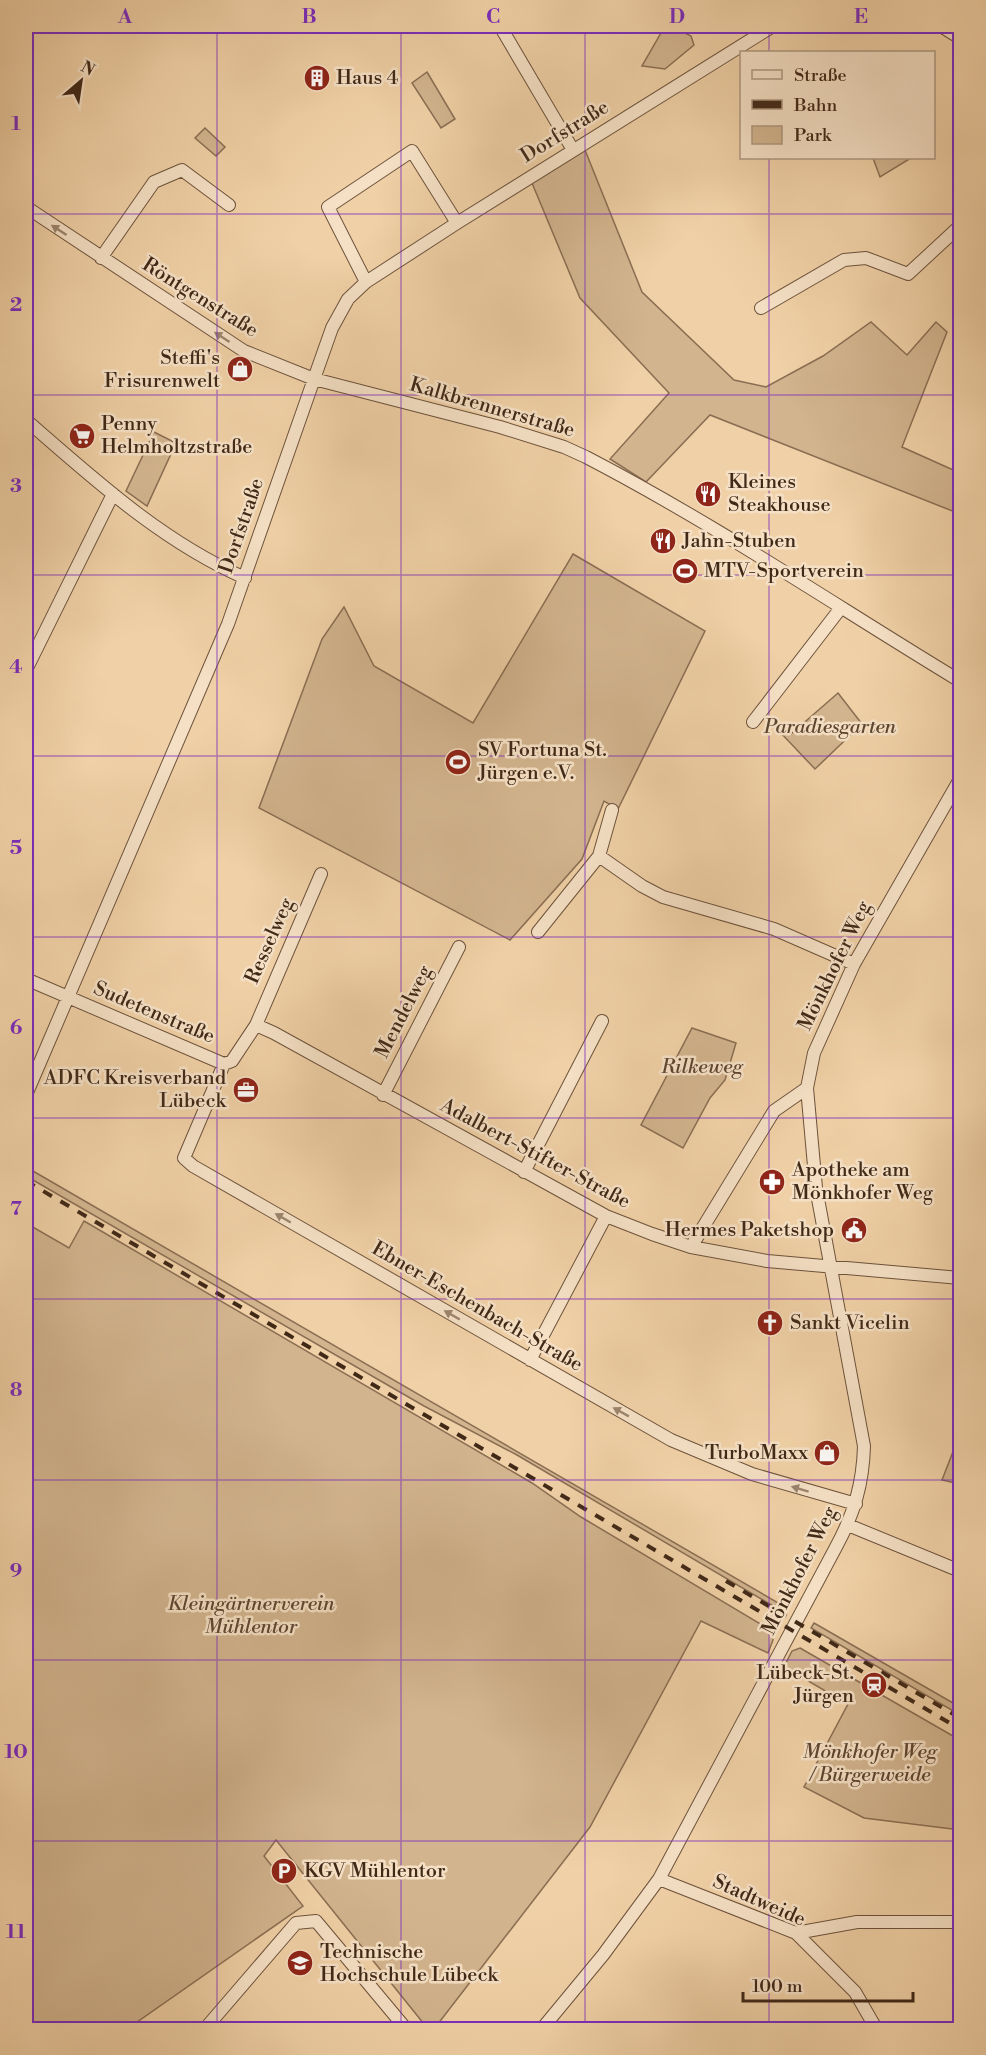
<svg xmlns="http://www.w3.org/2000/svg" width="986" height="2055" viewBox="0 0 986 2055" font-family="'Libre Bodoni',serif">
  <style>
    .green { fill: #d2b48e; stroke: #8a6e53; stroke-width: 1.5 }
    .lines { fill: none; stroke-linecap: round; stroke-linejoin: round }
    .minor-casing { stroke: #6d533c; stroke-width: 14 }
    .minor { stroke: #f5e0c5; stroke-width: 12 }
    .rail { stroke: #412918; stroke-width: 4; stroke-dasharray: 10 10; stroke-linecap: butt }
    .oneway { fill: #9b846e }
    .grid { fill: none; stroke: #7b2cbf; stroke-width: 1.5; stroke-opacity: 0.55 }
    .labels { text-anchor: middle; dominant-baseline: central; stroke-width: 5; stroke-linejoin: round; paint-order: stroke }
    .poi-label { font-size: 20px; fill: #412918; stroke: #f5e0c5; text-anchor: start }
    .street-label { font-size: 20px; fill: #412918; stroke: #f5e0c5 }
    .park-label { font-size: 20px; font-style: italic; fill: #5e4530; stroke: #f5e0c5 }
    .neatline { fill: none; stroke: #7b2cbf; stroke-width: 2 }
    .grid-label { font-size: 20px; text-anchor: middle; font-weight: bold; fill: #7b2cbf }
  </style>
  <rect width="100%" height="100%" fill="#f0d0a6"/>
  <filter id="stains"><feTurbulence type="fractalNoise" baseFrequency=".00333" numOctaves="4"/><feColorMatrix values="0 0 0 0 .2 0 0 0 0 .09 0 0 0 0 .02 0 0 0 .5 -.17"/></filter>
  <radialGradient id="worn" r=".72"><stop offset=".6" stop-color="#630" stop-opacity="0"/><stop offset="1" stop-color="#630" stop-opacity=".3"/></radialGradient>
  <path class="green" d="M665,26H671L691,36L694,45L665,69L642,66Z
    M427,72L455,119L441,128L412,83Z
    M205,128L225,147L216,156L195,138Z
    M585,150L642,292L734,380L766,387L823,356L871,322L907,355L936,322L947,332L902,447L960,473V514L710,415L646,482L610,459L669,393L580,298L532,183Z
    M873,158H911L880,177Z
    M154,432L176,443L147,506L126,491Z
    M573,554L705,631L618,809L604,801L582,859L510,940L259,808L322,639L344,607L374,666L473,723Z
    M838,693L862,724L815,769L778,730L783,727L791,734Z
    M692,1028L736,1043L725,1080L710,1098L683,1148L641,1125Z
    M26,1167L787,1608L785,1613L517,1455L424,1406L26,1176Z
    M84,1221L532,1483L581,1517L772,1631L773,1640L768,1653L701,1621L590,1827L434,2029H428L276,1840L264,1856L303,1906L127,2029H26V1223L69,1248Z
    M960,1441V1484L942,1480L956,1444Z
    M814,1623L960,1707V1715L811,1628Z
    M800,1648L960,1740V1830L864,1818L804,1787L848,1704L784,1667L792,1651Z"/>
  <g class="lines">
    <defs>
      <path id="minor" d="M500,26L573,150
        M941,26L960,38
        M26,207L244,351L314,379L500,427L564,447L586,457C715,524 836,606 960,681
        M101,258L154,182L182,170L229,205
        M366,282L328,207L412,151L457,223
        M761,308L844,260L866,258L908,274L960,226
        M26,420C94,479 161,541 245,578
        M26,670L113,494
        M753,722L840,609
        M599,856L642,886L663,897L774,929L854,964
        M538,932L599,856L612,810
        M26,979L224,1064L232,1061L256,1025L274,1033L606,1216L652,1234L691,1247L767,1261L960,1278
        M256,1025L321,874
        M224,1064L184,1158L193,1166L671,1440L752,1474L856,1504
        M26,1095L228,624L314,379L332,328L348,299L366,282L457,223L773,26
        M383,1095L459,947
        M524,1172L602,1021
        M691,1247L774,1111L807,1088
        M530,1360L606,1216
        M848,1525L960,1571
        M659,1879L796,1933L855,1992L877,2030
        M796,1933L857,1922H960
        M204,2030L296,1923L316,1921L407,2030
        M541,2030L603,1955L659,1879L836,1547C854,1514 863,1484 864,1446L816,1188L807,1088L814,1053L854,964L960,779"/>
    </defs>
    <use href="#minor" class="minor-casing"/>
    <use href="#minor" class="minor"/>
    <path class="rail" d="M26,1181L960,1729
      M726,1581L960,1718"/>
  </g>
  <defs><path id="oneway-solid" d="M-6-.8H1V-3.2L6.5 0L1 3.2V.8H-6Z" transform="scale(1.5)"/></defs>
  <g class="oneway">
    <use href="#oneway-solid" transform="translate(59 230) rotate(-147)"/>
    <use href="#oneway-solid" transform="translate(222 337) rotate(-147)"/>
    <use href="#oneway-solid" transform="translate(283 1218) rotate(-150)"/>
    <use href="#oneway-solid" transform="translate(452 1315) rotate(-150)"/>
    <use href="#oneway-solid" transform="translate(621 1412) rotate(-151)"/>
    <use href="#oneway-solid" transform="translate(800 1489) rotate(-163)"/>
  </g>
  <path class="grid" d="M217,26V2030M401,26V2030M585,26V2030M769,26V52M769,158V2030M26,214H960M26,395H960M26,575H960M26,756H960M26,937H960M26,1118H960M26,1299H960M26,1480H960M26,1660H960M26,1841H960"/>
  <defs>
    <symbol id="building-disc" viewBox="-11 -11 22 22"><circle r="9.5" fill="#8f2418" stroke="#f5e0c5"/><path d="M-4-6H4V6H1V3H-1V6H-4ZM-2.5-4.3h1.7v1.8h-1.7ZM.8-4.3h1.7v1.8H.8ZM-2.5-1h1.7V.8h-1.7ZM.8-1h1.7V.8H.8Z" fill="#fff"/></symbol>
    <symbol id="shop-disc" viewBox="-11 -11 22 22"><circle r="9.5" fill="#8f2418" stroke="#f5e0c5"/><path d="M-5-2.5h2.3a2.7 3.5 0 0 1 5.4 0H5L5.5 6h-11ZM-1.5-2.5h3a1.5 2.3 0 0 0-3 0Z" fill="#fff"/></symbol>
    <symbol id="supermarket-disc" viewBox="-11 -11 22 22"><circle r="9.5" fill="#8f2418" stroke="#f5e0c5"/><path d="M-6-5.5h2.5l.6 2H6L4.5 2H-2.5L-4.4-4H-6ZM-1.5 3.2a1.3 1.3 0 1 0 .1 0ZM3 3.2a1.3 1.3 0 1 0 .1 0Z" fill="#fff"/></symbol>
    <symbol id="restaurant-disc" viewBox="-11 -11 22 22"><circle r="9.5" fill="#8f2418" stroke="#f5e0c5"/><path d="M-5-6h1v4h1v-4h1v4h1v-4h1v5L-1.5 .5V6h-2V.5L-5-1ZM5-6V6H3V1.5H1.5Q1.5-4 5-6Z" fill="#fff"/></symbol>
    <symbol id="stadium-disc" viewBox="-11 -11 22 22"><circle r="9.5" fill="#8f2418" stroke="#f5e0c5"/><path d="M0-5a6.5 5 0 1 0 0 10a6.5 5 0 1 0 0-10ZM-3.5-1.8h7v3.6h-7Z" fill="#fff"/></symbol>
    <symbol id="office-disc" viewBox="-11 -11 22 22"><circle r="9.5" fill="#8f2418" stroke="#f5e0c5"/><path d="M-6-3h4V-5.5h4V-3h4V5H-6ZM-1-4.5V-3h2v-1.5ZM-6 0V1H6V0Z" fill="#fff"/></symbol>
    <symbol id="pharmacy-disc" viewBox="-11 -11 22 22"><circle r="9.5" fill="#8f2418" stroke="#f5e0c5"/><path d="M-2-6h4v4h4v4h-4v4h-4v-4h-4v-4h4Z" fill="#fff"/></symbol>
    <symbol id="civic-disc" viewBox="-11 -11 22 22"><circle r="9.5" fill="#8f2418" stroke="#f5e0c5"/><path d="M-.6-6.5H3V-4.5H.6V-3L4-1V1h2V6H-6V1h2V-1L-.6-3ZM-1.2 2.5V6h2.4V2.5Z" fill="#fff"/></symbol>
    <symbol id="church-disc" viewBox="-11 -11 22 22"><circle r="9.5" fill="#8f2418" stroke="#f5e0c5"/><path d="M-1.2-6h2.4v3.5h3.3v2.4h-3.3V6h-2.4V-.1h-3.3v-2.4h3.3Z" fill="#fff"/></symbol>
    <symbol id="station-disc" viewBox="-11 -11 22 22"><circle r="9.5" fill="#8f2418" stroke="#f5e0c5"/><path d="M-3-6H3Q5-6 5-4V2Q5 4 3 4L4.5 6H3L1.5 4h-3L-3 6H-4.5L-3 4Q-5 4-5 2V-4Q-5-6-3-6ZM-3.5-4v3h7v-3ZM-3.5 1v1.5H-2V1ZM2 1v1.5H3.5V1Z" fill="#fff"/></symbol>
    <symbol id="parking-disc" viewBox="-11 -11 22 22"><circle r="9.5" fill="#8f2418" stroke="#f5e0c5"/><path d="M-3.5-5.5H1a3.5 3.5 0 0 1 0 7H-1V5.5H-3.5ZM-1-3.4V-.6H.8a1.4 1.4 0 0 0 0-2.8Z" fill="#fff"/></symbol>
    <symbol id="university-disc" viewBox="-11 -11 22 22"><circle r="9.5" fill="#8f2418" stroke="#f5e0c5"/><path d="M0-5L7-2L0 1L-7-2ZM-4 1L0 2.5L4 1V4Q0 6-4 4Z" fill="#fff"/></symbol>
  </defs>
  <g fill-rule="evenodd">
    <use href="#building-disc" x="302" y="63" width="30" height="30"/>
    <use href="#shop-disc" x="225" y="354" width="30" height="30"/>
    <use href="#supermarket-disc" x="67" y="421" width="30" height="30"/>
    <use href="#restaurant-disc" x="693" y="479" width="30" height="30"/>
    <use href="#restaurant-disc" x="648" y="526" width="30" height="30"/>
    <use href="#stadium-disc" x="670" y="556" width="30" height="30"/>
    <use href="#stadium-disc" x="443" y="747" width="30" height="30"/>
    <use href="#office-disc" x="231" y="1075" width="30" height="30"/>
    <use href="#pharmacy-disc" x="757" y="1167" width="30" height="30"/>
    <use href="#civic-disc" x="839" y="1215" width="30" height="30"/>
    <use href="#church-disc" x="755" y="1308" width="30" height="30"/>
    <use href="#shop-disc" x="812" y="1438" width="30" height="30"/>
    <use href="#station-disc" x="859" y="1670" width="30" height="30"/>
    <use href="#parking-disc" x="269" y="1856" width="30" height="30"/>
    <use href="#university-disc" x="285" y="1948" width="30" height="30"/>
  </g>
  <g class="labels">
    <g class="poi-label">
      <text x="336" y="78">Haus 4</text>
      <text x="220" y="358" text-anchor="end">Steffi's<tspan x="220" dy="23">Frisurenwelt</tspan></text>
      <text x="101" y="424">Penny<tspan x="101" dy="23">Helmholtzstraße</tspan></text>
      <text x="728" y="482">Kleines<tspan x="728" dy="23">Steakhouse</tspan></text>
      <text x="682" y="541">Jahn-Stuben</text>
      <text x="704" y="571">MTV-Sportverein</text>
      <text x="478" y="750">SV Fortuna St.<tspan x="478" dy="23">Jürgen e.V.</tspan></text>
      <text x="226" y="1078" text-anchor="end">ADFC Kreisverband<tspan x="226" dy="23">Lübeck</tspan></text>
      <text x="792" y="1170">Apotheke am<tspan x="792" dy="23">Mönkhofer Weg</tspan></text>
      <text x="834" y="1230" text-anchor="end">Hermes Paketshop</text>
      <text x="790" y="1323">Sankt Vicelin</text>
      <text x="808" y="1453" text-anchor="end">TurboMaxx</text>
      <text x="854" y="1673" text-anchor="end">Lübeck-St.<tspan x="854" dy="23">Jürgen</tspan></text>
      <text x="304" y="1871">KGV Mühlentor</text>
      <text x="320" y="1952">Technische<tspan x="320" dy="23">Hochschule Lübeck</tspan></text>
    </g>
    <g class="street-label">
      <text transform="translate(565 132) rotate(-32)">Dorfstraße</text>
      <text transform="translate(200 298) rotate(32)">Röntgenstraße</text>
      <text transform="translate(492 408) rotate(16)">Kalkbrennerstraße</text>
      <text transform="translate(242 526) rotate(-71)">Dorfstraße</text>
      <text transform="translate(270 941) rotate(-66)">Resselweg</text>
      <text transform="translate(835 966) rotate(-64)">Mönkhofer Weg</text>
      <text transform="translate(404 1012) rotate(-63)">Mendelweg</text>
      <text transform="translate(154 1013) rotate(23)">Sudetenstraße</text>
      <text transform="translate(535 1154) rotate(28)">Adalbert-Stifter-Straße</text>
      <text transform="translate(477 1307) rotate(30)">Ebner-Eschenbach-Straße</text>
      <text transform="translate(800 1571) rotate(-63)">Mönkhofer Weg</text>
      <text transform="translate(759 1901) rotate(24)">Stadtweide</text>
    </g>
    <g class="park-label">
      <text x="830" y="727">Paradiesgarten</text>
      <text x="702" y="1067">Rilkeweg</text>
      <text x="251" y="1604">Kleingärtnerverein<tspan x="251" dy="23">Mühlentor</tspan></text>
      <text x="870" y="1752">Mönkhofer Weg<tspan x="870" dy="23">/ Bürgerweide</tspan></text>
    </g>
  </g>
  <rect width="986" height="2055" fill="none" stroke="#f0d0a6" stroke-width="66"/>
  <rect x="740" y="51" width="195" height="108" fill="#f5e0c5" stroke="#ad9780" stroke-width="1.5"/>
  <rect x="752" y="70" width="30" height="9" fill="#f5e0c5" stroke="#ad9780" stroke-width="1.5"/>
  <text x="794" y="81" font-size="18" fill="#412918">Straße</text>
  <rect x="752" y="100" width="30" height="9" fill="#412918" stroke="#ad9780" stroke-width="1.5"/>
  <text x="794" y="111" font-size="18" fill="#412918">Bahn</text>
  <rect x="752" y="126" width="30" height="18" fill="#d2b48e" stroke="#ad9780" stroke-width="1.5"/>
  <text x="794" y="141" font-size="18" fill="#412918">Park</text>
  <g transform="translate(81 81) rotate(29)" stroke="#f5e0c5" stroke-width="4.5" paint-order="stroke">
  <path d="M0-4.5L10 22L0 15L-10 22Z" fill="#412918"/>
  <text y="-9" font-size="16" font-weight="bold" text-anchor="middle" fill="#412918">N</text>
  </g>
  <path d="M743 1992v9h170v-9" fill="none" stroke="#412918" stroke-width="3"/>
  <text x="752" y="1992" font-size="18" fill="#412918" stroke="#f5e0c5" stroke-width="4.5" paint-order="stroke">100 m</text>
  <rect x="33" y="33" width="920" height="1989" class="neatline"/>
  <g class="grid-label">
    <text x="125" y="23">A</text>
    <text x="309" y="23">B</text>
    <text x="493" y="23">C</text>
    <text x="677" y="23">D</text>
    <text x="861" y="23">E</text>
    <text x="16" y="130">1</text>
    <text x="16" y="311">2</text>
    <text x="16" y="492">3</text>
    <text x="16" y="673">4</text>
    <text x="16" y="854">5</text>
    <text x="16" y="1034">6</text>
    <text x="16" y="1215">7</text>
    <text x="16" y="1396">8</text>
    <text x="16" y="1577">9</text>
    <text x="16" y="1758">10</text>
    <text x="16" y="1938">11</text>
  </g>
  <rect width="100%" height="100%" filter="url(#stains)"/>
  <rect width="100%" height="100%" fill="url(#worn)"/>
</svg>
